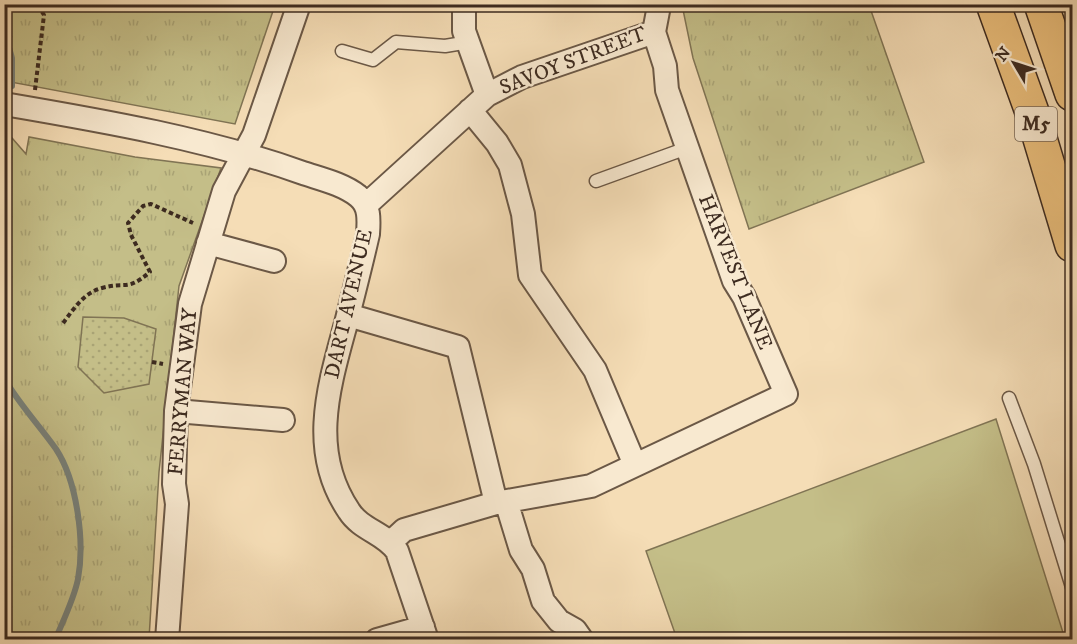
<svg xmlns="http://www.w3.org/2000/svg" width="1077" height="644" viewBox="0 0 1077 644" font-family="'IM FELL DW Pica',serif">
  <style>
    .grass { fill: url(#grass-tufts); stroke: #807454; stroke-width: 1.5 }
    .park { fill: url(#park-dots); stroke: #807454; stroke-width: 1.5 }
    .garden { fill: #c4be88; stroke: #807454; stroke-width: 1.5 }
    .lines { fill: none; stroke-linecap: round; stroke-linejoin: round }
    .stream { stroke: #78817a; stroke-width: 6 }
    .service-casing { stroke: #6b5846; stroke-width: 15 }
    .minor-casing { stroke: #6b5846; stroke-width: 26 }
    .motorway-casing { stroke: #3d2b20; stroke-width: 36 }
    .path { stroke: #3d2b20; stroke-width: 4; stroke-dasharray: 4.5 3; stroke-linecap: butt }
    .service { stroke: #f8e9d0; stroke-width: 12 }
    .minor { stroke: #f8e9d0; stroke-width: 22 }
    .motorway { stroke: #eabe7b; stroke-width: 33 }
    .labels { text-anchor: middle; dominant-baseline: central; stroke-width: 5; stroke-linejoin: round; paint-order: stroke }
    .shield { fill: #f8e9d0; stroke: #756455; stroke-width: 1.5 }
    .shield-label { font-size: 20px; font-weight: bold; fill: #3d2b20 }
    .street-label { font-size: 21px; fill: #3d2b20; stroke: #f8e9d0 }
  </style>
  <defs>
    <pattern id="grass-tufts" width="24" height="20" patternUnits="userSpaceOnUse" patternTransform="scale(1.5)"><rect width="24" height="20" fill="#c4be88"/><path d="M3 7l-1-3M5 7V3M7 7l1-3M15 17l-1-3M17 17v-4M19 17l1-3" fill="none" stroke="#a9a375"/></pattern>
    <pattern id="park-dots" width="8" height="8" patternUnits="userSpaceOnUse" patternTransform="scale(1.5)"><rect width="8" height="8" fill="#c4be88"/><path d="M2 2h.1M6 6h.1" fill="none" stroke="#a9a375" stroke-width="1.8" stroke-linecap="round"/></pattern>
  </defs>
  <rect width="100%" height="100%" fill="#f5ddb6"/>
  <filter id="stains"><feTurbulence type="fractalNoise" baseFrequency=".00333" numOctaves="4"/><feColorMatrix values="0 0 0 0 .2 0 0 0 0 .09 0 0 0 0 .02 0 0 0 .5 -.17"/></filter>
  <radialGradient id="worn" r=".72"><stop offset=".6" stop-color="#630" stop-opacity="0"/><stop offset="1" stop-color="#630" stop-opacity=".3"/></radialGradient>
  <path class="grass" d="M4,5L5,4L275,5L235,124L5,81Z
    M682,5H869L924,162L749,229L693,58Z
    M4,136L12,138L26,154L29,137L135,157L221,168L179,286L159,472L149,639H5Z"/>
  <path class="park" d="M83,317L124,318L156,329L149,384L104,393L78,367Z"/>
  <path class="garden" d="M996,419L1065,639H677L646,551Z"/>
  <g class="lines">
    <path class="stream" d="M4,30L12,58V86
      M4,140L5,132
      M4,378C19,404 39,425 56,449C77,481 85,541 78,579C74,599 63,621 55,640"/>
    <defs>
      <path id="service" d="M342,51L373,60L396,42L445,46L469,42
        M596,181L687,148
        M1009,398L1034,464L1072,587"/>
      <path id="minor" d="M464,4V31L487,95
        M4,104C104,121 208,139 303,173C321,179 343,184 358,196C370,205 369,220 368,234C361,265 353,296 345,327C328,389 309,452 349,511C361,530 385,533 397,551L427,640
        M470,110L497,143L510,165L523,214L530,275L595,370L635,465
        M366,205L487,95L522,77L654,32
        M208,243L274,261
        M348,315L458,347L496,503
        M176,411L283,420
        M506,501L521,550L533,569L543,601L559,621L575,630L582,640
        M391,542L404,530L496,503L591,486L786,394L744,297L734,281L667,90L665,66L654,32L658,11L655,4
        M167,640L177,504L174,484L176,411L190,304L224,191L254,135L299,4
        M377,640L423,627"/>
      <path id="motorway" d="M993,4L1032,112L1072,245
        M1041,4L1072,94"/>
    </defs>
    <use href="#service" class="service-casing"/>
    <use href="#minor" class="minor-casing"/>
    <use href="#motorway" class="motorway-casing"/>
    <path class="path" d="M35,90L44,15L37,4
      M63,323C74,309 83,293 102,288C127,281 126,292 150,272L131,235L128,223L143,206L151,204L193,223
      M152,362L163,364"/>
    <use href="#service" class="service"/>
    <use href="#minor" class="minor"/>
    <use href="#motorway" class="motorway"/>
  </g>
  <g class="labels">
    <rect class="shield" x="1015" y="107" width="42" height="34" rx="4.5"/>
    <g class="shield-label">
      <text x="1036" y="124">M5</text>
    </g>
    <g class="street-label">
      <text transform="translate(573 61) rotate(-21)">SAVOY STREET</text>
      <text transform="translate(735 272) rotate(68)">HARVEST LANE</text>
      <text transform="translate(349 304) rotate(-77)">DART AVENUE</text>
      <text transform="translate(183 392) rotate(-85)">FERRYMAN WAY</text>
    </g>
  </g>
  <rect width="1077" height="644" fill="none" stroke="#f5ddb6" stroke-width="24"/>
  <rect x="6" y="6" width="1065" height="632" fill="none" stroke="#3d2b20" stroke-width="3"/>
  <rect x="12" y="12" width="1053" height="620" fill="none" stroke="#3d2b20" stroke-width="1.5"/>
  <g transform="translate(1014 63) rotate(309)" stroke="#f8e9d0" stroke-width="4.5" paint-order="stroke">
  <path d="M0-4.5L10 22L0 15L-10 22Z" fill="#3d2b20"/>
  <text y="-9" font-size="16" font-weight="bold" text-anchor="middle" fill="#3d2b20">N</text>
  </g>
  <rect width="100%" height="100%" filter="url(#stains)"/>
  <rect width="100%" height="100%" fill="url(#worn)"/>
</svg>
